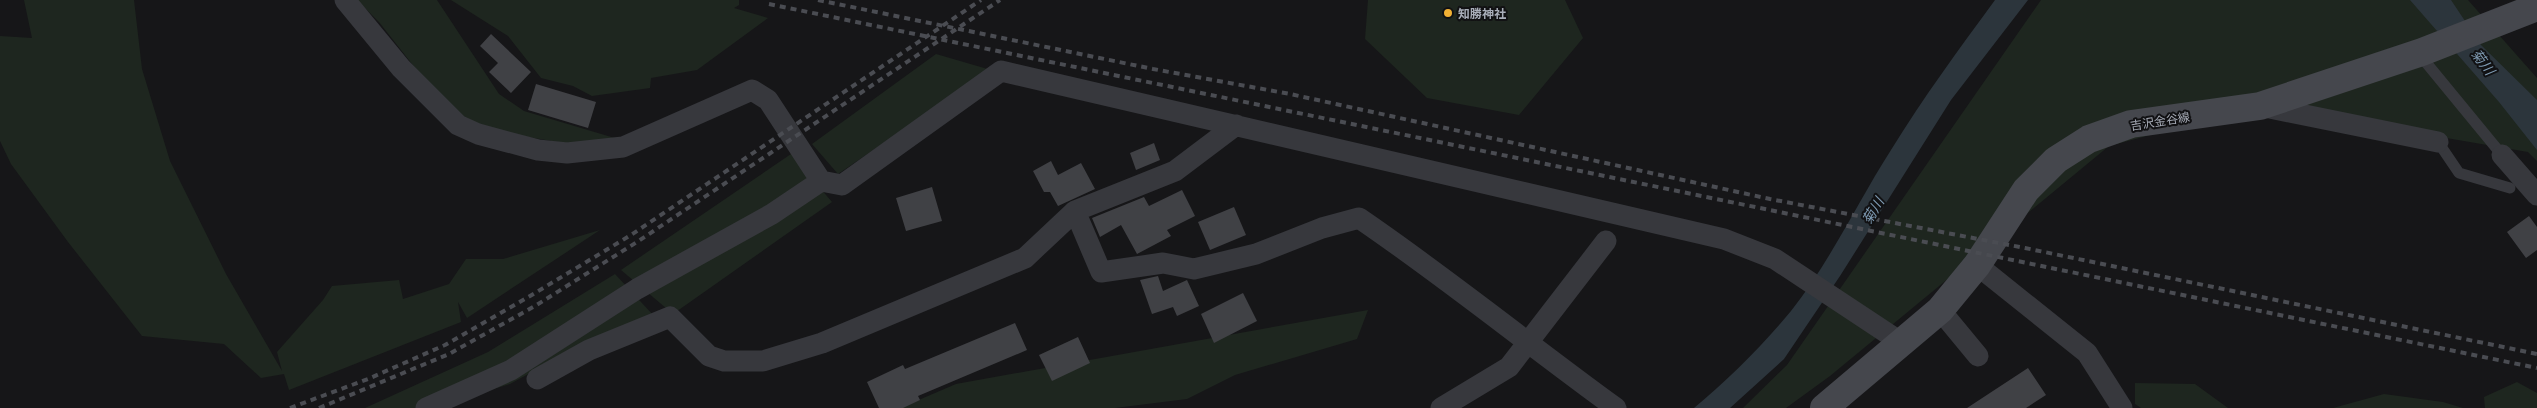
<svg xmlns="http://www.w3.org/2000/svg" width="2537" height="408" viewBox="0 0 2537 408" font-family="Ubuntu,'Noto Sans JP',sans-serif">
  <style>
    .green { fill: #1e261f }
    .water { fill: #2c353c }
    .building { fill: #404145 }
    .lines { fill: none; stroke-linecap: round; stroke-linejoin: round }
    .service { stroke: #37383d; stroke-width: 11 }
    .minor { stroke: #37383d; stroke-width: 21 }
    .secondary { stroke: #45474d; stroke-width: 28 }
    .rail { stroke: #4a4c52; stroke-width: 4; stroke-dasharray: 6 5; stroke-linecap: butt }
    .poi-dot { fill: #f2b134; stroke: #111113; stroke-width: 2 }
    .labels { text-anchor: middle; dominant-baseline: central; stroke-width: 4; stroke-linejoin: round; paint-order: stroke }
    .poi-label { font-size: 12px; font-weight: bold; fill: #a8adb8; stroke: #111113; text-anchor: start }
    .street-label { font-size: 12px; fill: #a8adb8; stroke: #111113 }
    .water-label { font-size: 14px; font-style: italic; fill: #7f9bb3; stroke: #111113 }
  </style>
  <rect width="100%" height="100%" fill="#161618"/>
  <path class="green" d="M24,0H134L142,69L170,161L226,274L282,371L277,352L323,300L332,286L399,280L403,299L449,284L466,259H503L600,230L467,318L458,302L461,322L289,390L284,374L261,378L224,344L142,336L68,242L11,164L0,141V36L32,38Z
    M357,0H437L499,94L524,111L618,139L582,146L504,133L464,118L423,78L379,22Z
    M451,0H739V5L734,8L768,18L697,70L651,78L650,88L592,96L573,86L541,78L508,36Z
    M1368,0H1565L1583,38L1519,115L1427,98L1365,39Z
    M2041,0H2468L2537,78V161L2528,152L2260,106L2109,146L1830,376L1786,408H1743L1787,365Z
    M936,54L991,70L838,174L812,144Z
    M791,154L832,202L673,314L621,270Z
    M615,274L654,316L592,339L510,384L432,408H365L488,352Z
    M1368,310L1357,339L1235,375L1187,399L1115,408H900L956,384Z
    M2517,382L2537,393V408H2485L2484,397Z
    M2135,383L2195,384L2228,408H2141L2135,404Z
    M2384,394L2443,402L2463,408H2333Z"/>
  <path class="water" d="M1995,0H2028L1951,100L1840,276L1784,359L1730,408H1694C1727,381 1764,344 1791,311C1830,262 1857,203 1891,150C1923,98 1959,49 1995,0Z
    M2410,0H2451L2481,45L2537,100V150L2499,102Z"/>
  <path class="building" d="M491,34L531,72L511,93L489,72L498,63L480,46Z
    M536,84L596,102L588,128L528,110Z
    M1154,143L1160,160L1136,170L1130,153Z
    M1051,161L1058,175L1081,163L1095,189L1058,206L1050,192H1044L1033,171Z
    M932,187L942,221L906,231L896,198Z
    M1182,190L1195,216L1167,230L1171,236L1137,254L1121,225L1100,237L1092,218L1144,197L1149,206Z
    M1234,207L1246,235L1210,250L1198,222Z
    M2529,216L2537,227V250L2526,258L2507,232Z
    M1158,276L1163,291L1187,280L1199,306L1177,316L1173,307L1152,314L1140,280Z
    M1243,293L1257,321L1214,343L1201,314Z
    M1015,323L1027,350L918,396L920,400L903,408H879L867,382L903,365L905,369Z
    M1078,337L1090,363L1052,381L1039,355Z
    M2028,368L2046,395L2026,408H1967Z"/>
  <g class="lines">
    <path class="service" d="M2419,54L2502,155
      M2438,142L2459,173L2510,188"/>
    <path class="minor" d="M345,0L401,68L458,125L478,134L538,150L567,153L623,147L752,90L768,100L821,181
      M2260,106L2438,142
      M2502,155L2537,195
      M1075,211L1101,272L1163,263L1194,269L1256,254L1322,228L1359,218C1447,278 1529,345 1616,408
      M1977,265L2087,353L2122,408
      M1940,310L1978,356
      M537,379L589,350L670,317L709,356L724,361H763L822,343L1025,258L1075,211L1175,171L1236,125
      M426,408L511,370L637,289L772,214L821,181L842,185L1001,71L1724,239L1775,259L1902,343
      M1441,408L1509,367L1606,241"/>
    <path class="secondary" d="M1824,408L1940,310L1977,265L2026,190L2056,160L2089,139L2131,124L2260,106L2422,52L2537,7"/>
    <path class="rail" d="M818,0L1153,69L1290,94L1770,199L2025,248L2537,354
      M769,4L2537,368
      M290,408L368,379L445,345L530,296L631,235L981,0
      M319,408L449,354L535,306L637,242L1000,0"/>
  </g>
  <circle class="poi-dot" cx="1448" cy="13" r="5"/>
  <g class="labels">
    <g class="poi-label">
      <text x="1458" y="13">知勝神社</text>
    </g>
    <g class="street-label">
      <text transform="translate(2160 121) rotate(-9)">吉沢金谷線</text>
    </g>
    <g class="water-label">
      <text transform="translate(2483 62) rotate(53)">菊川</text>
      <text transform="translate(1873 211) rotate(-59)">菊川</text>
    </g>
  </g>
</svg>
